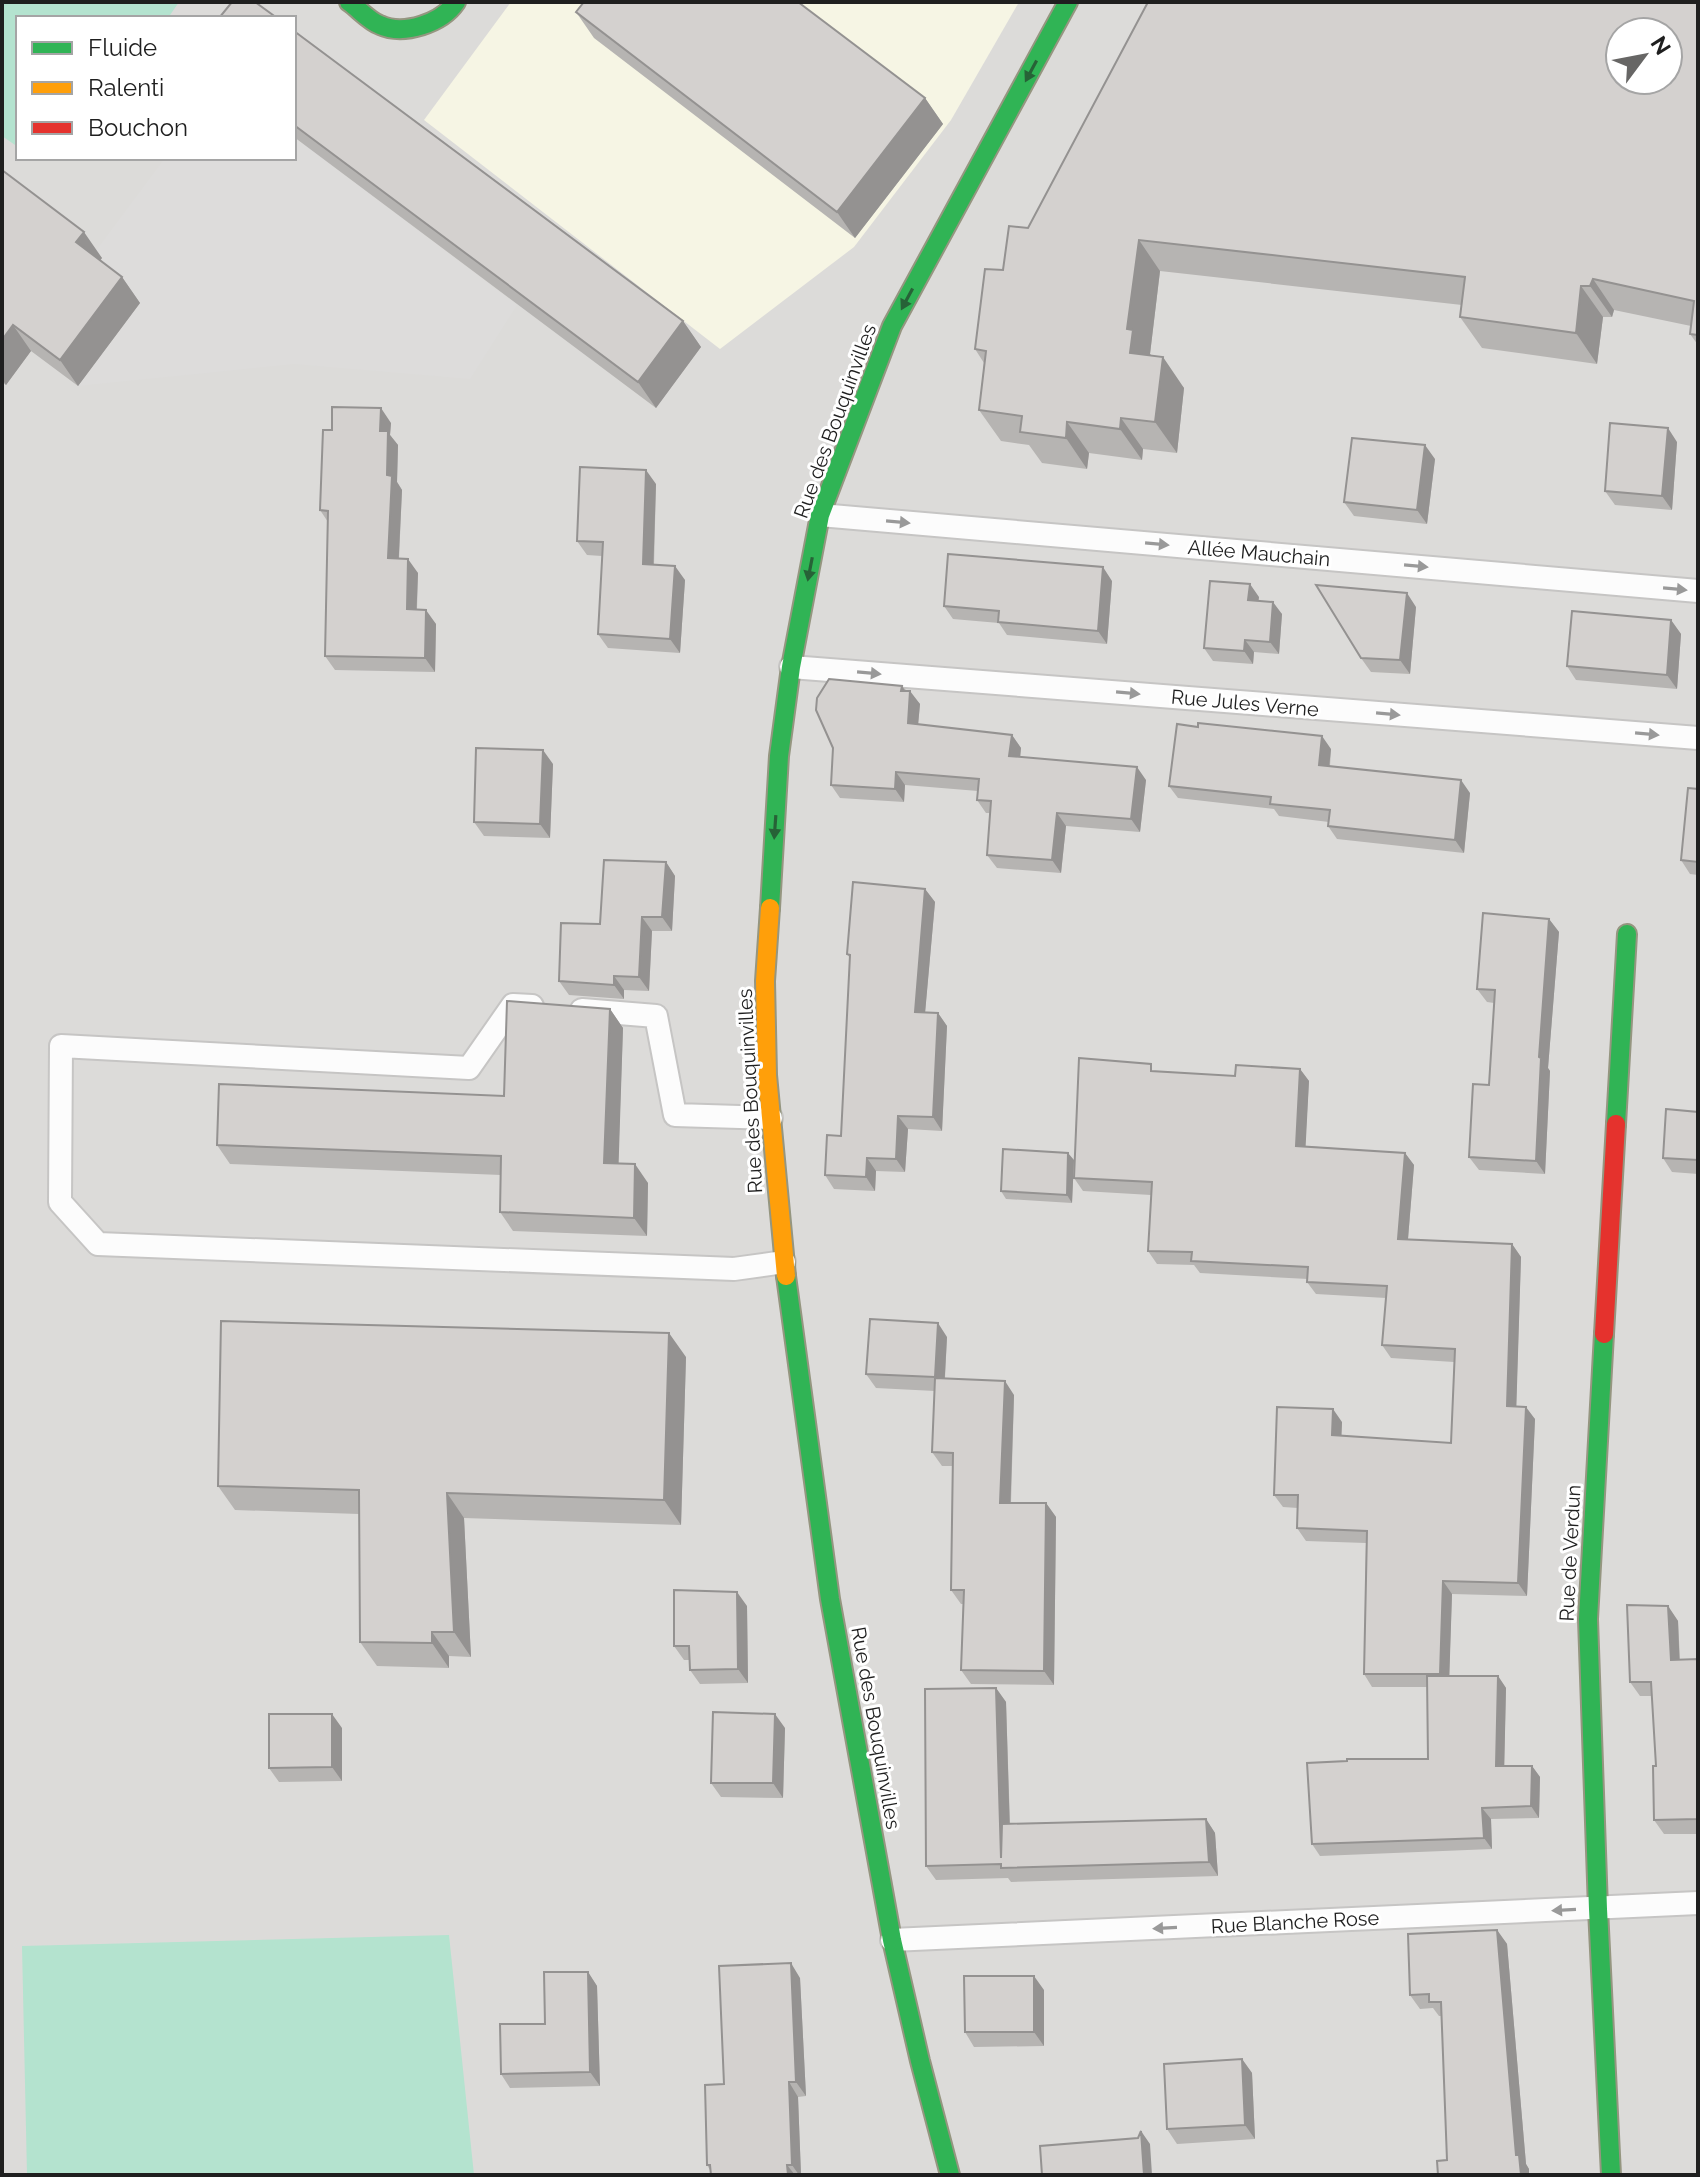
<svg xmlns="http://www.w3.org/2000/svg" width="1700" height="2177" viewBox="0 0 1700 2177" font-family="Raleway,sans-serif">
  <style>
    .residential { fill: #dcdbd9; fill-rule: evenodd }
    .education { fill: #f6f5e4 }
    .pitch { fill: #b4e3cf }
    .parking { fill: #dddcdb }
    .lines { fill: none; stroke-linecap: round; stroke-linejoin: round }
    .lane-casing { stroke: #c6c5c4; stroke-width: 26 }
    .fast-casing { stroke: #959680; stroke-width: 22 }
    .slow-casing { stroke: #959680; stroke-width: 22 }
    .jam-casing { stroke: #959680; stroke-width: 22 }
    .lane { stroke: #fcfcfc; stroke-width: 22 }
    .fast { stroke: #30b455; stroke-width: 18 }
    .slow { stroke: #ff9f0a; stroke-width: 18 }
    .jam { stroke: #e5322d; stroke-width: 18 }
    .wall { fill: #b6b4b2 }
    .shaded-wall { fill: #949291 }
    .building { fill: #d4d1cf; stroke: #949291; stroke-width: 2; fill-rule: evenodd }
    .oneway { fill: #276237 }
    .oneway2 { fill: #999 }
    .labels { text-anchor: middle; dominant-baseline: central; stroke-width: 6; stroke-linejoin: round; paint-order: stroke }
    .street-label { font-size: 20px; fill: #1f1f1f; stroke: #fff }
  </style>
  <rect width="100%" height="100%" fill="#edebe8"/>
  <path class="residential" d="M2,2H1698V2175H2ZM18,18H294V158H18ZM1620,32H1668V80H1620Z"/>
  <path class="education" d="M511,2H1019L951,120L854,247L720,349L424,120Z"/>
  <path class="pitch" d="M2,2H179L168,18H18V147L2,136Z
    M449,1935L474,2175H27L22,1946Z"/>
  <path class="parking" d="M294,137L517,305L470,379L294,364L78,386L140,303L94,268L95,252L165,158H294Z"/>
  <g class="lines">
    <defs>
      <path id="lane" d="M820,515L1698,591
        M791,667L1698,738
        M532,1006L513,1005L469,1068L61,1046L60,1202L98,1244L734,1269L784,1262
        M582,1010L656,1016L675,1115L771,1118
        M892,1940L1698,1903"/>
      <path id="fast" d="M349,2C359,9 369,21 380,25C404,36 442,23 456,2
        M770,908L779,756L791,667L820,515L892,326L1068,2
        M1616,1124L1627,934
        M786,1276L830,1599L892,1940L920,2061L950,2175
        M1604,1334L1588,1619L1598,1909L1611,2175"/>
      <path id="slow" d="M770,908L765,981L767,1075L786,1276"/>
      <path id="jam" d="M1604,1334L1616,1124"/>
    </defs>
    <use href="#lane" class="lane-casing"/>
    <use href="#fast" class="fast-casing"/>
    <use href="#slow" class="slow-casing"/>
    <use href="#jam" class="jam-casing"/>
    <use href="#lane" class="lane"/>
    <use href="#fast" class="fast"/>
    <use href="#slow" class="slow"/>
    <use href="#jam" class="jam"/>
  </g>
  <path class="wall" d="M1698,2V345L1690,334L1691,326L1614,310L1612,317H1603L1597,364L1482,348L1460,317L1462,305L1160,271L1150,354L1184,388L1177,453L1143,449L1142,460L1089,453L1087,469L1042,463L1029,445L1001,441L979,410L984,363L975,349L1003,270L1028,228Z
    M576,12L925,98L943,124L855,238L594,38Z
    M294,31L683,321L701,347L656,408L294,137Z
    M2,170L102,258L100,260L122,277L140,303L78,386L31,351L6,385L2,382Z
    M391,423L390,435L398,445L397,482L402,490L399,559L418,573L417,609L436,624L435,672L335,670L325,656L328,522L320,510L332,430Z
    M1677,442L1672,510L1615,505L1605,491Z
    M1435,459L1427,524L1354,516L1344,502Z
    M656,484L654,565L685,580L680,653L608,648L598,634L602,556L587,555L577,541Z
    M1112,581L1107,644L1007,635L999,623L953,619L944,606Z
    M1259,597L1258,600L1282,614L1279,654L1254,652L1253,664L1213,661L1204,648Z
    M1416,607L1410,674L1371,672L1361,658Z
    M1671,620L1681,634L1677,689L1576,680L1567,666Z
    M902,686L920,704L918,725L1012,735L1021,748L1020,757L1146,780L1140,832L1066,826L1061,873L997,868L987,855L990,813H986L977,800L978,791L905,785L904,802L840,798L831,785Z
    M1331,749L1330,766L1470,793L1464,853L1337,839L1328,826L1329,822L1279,816L1274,809L1178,798L1169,786Z
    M553,764L550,838L484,836L474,822Z
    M1698,789V875L1690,874L1681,860Z
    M666,862L675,876L672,931H652L649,991L624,990V999L569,995L559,981L600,924Z
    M925,889L935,902L925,1012L938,1013L947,1026L942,1131L908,1129L905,1172L876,1171L875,1191L834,1189L825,1175L841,1136L850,958L847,954Z
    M1549,919L1559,932L1548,1068L1550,1071L1545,1174L1479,1170L1469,1157L1489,1085L1494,1003L1487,1002L1477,989Z
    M610,1009L623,1028L618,1164L648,1183L647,1236L513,1231L500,1212L501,1175L230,1164L217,1145L504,1096Z
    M1300,1069L1309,1081L1305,1146L1405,1153L1414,1165L1408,1239L1512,1244L1521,1257L1516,1406L1535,1419L1527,1596L1452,1594L1449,1676H1498L1506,1688L1504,1766H1532L1540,1777L1539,1818L1491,1819L1492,1849L1320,1856L1312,1844L1428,1759L1427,1687H1372L1364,1674L1366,1543L1306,1541L1297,1528L1298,1508L1283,1507L1274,1495L1342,1422L1341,1436L1451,1443L1454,1362L1391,1358L1382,1345L1386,1298L1316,1294L1307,1282L1308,1279L1200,1273L1194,1265L1157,1264L1148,1251L1151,1195L1083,1191L1074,1178L1157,1071L1235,1076Z
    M1698,1112V1174L1672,1172L1663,1158Z
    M1074,1160L1072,1203L1006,1199L1001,1191Z
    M947,1337L945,1378L1014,1395L1011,1503H1046L1056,1517L1054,1685L971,1684L961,1670L963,1604H961L951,1590L953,1466H942L932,1452L935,1391L876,1388L866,1374Z
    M686,1357L681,1525L464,1518L471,1657L449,1656V1668L377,1666L360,1642L359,1514L235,1510L218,1486Z
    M747,1606L748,1683L700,1684L690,1670V1660H684L674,1646Z
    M1668,1606L1678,1621L1680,1660L1698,1659V1834H1664L1654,1820L1656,1766L1652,1696H1640L1630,1682Z
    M996,1688L1006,1702L1010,1824L1206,1819L1215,1833L1218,1876L1011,1882L1008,1878L936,1880L926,1866Z
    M342,1728V1781L279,1782L269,1768Z
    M785,1728L783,1798L721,1797L711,1783Z
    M1497,1930L1507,1944L1526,2164L1529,2169V2175H1438L1447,2160L1442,2016H1439L1433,2008L1420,2009L1410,1995Z
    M588,1972L597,1986L600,2086L510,2088L501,2074L545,2024Z
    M800,1978L806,2096L798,2097L801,2175H711L710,2170L707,2165L724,2084Z
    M1044,1990V2046L974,2047L965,2032Z
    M1242,2059L1252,2073L1255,2139L1177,2144L1167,2129Z"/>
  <path class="shaded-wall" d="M925,98L943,124L855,238L837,212Z
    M84,232L102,258L94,268L76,242Z
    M1139,240L1160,271L1150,354L1155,361L1130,353L1127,329Z
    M122,277L140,303L78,386L60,360Z
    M1593,279L1614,310L1612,317L1590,286Z
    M1581,286L1603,317L1597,364L1576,333Z
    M683,321L701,347L656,408L638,382Z
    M13,325L31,351L6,385L2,379V340Z
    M1163,357L1184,388L1177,453L1155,422Z
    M381,408L391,423L390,435L398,445L397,482L402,490L398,573L388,558L387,475L380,431Z
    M1121,418L1143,449L1142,460L1120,429Z
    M1067,422L1089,453L1087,469L1066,438Z
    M1668,428L1677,442L1672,510L1662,496Z
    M1425,445L1435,459L1427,524L1417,510Z
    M646,470L656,484L653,578L643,564Z
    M408,559L418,573L416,623L407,609Z
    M675,566L685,580L680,653L670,639Z
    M1103,567L1112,581L1107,644L1098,631Z
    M1250,584L1259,597L1257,613L1248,600Z
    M1407,593L1416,607L1410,674L1400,660Z
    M1273,602L1282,614L1279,654L1270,642Z
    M426,610L436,624L435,672L425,658Z
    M1671,620L1681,634L1677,689L1667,675Z
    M1245,640L1254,652L1253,664L1244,651Z
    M902,686L910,698V691L920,704L917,736L908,723L901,691Z
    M1012,735L1021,748L1019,769L1009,756Z
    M1322,736L1331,749L1328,778L1319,765Z
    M543,750L553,764L550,838L540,824Z
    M1137,767L1146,780L1140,832L1131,819Z
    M896,772L905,785L904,802L895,789Z
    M1461,780L1470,793L1464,853L1455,840Z
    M1057,813L1066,826L1061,873L1052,860Z
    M666,862L675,876L672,931L662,917Z
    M925,889L935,902L924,1025L915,1012Z
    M642,917L652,931L649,991L639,977Z
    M1549,919L1559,932L1548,1068L1550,1071L1545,1174L1536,1161L1539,1057Z
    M614,976L624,990V999L614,985Z
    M610,1009L623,1028L618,1182L604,1163Z
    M938,1013L947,1026L942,1131L933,1117Z
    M1300,1069L1309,1081L1305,1158L1296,1146Z
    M898,1116L908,1129L905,1172L896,1159Z
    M1068,1153L1074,1160L1072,1203L1067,1195Z
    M1405,1153L1414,1165L1407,1251L1398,1239Z
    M867,1158L876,1171L875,1191L866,1177Z
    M635,1164L648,1183L647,1236L634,1218Z
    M1512,1244L1521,1257L1516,1418L1507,1406Z
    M938,1323L947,1337L944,1391L935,1377Z
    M669,1333L686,1357L681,1525L664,1500Z
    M1005,1381L1014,1395L1010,1517L1000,1503Z
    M1526,1407L1535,1419L1527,1596L1518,1583Z
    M1333,1409L1342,1422L1341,1448L1332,1435Z
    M447,1493L464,1518L471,1657L454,1632Z
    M1046,1503L1056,1517L1054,1685L1044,1671Z
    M1443,1581L1452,1594L1449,1687L1440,1674Z
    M737,1592L747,1606L748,1683L738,1669Z
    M1668,1606L1678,1621L1680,1674L1671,1660Z
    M432,1632L449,1656V1668L432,1643Z
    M1498,1676L1506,1688L1504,1778L1496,1766Z
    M996,1688L1006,1702L1011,1868L1001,1858Z
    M332,1714L342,1728V1781L332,1767Z
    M775,1714L785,1728L783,1798L773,1783Z
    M1532,1766L1540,1777L1539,1818L1531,1806Z
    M1482,1808L1491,1819L1492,1849L1484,1838Z
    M1206,1819L1215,1833L1218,1876L1209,1862Z
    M1497,1930L1507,1944L1526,2164L1529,2169V2175H1521L1516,2155Z
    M791,1963L800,1978L806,2096L796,2082Z
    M588,1972L597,1986L600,2086L590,2072Z
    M1034,1976L1044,1990V2046L1034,2032Z
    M1242,2059L1252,2073L1255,2139L1245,2125Z
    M789,2082L798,2097L801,2175H799L792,2165Z
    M1141,2131L1150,2144L1152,2175H1144Z
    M787,2165L795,2175H788Z"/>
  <path class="building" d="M232,2H255L277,18H219Z
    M584,2H798L925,98L837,212L576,12Z
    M1148,2H1698V335L1690,334L1694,301L1593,279L1590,286H1581L1576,333L1460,317L1465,277L1139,240L1127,329L1133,330L1130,353L1163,357L1155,422L1121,418L1120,429L1067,422L1066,438L1020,432L1022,416L979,410L986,351L975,349L985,269L1003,270L1009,226L1028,228ZM1620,32H1668V80H1620Z
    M294,31L683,321L638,382L294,125Z
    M2,170L84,232L76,242L122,277L60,360L13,325L2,340Z
    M332,407L381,408L380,431H388L387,475L392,476L388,558L408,559L407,609L426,610L425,658L325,656L328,511L320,510L323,430H332Z
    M1610,423L1668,428L1662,496L1605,491Z
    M1352,438L1425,445L1417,510L1344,502Z
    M580,467L646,470L643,564L675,566L670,639L598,634L603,542L577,541Z
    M948,554L1103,567L1098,631L998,622L999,611L944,606Z
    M1210,581L1250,584L1248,600L1273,602L1270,642L1245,640L1244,651L1204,648Z
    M1316,585L1407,593L1400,660L1361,658Z
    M1572,611L1671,620L1667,675L1567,666Z
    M829,679L902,686L901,691H910L908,723L1012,735L1009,756L1137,767L1131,819L1057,813L1052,860L987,855L991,801L977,800L979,779L896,772L895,789L831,785L833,748L816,710L817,698Z
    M1198,723L1322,736L1319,765L1461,780L1455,840L1328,826L1330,810L1270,804L1271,797L1169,786L1177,724L1198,727Z
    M476,748L543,750L540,824L474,822Z
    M1688,788L1698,789V862L1681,860Z
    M604,860L666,862L662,917H642L639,977L614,976V985L559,981L561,923L600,924Z
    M853,882L925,889L915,1012L938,1013L933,1117L898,1116L896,1159L867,1158L866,1177L825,1175L827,1135L841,1136L850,955L847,954Z
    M1483,913L1549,919L1539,1057L1541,1058L1536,1161L1469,1157L1473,1084L1489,1085L1495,990L1477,989Z
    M507,1001L610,1009L604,1163L635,1164L634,1218L500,1212L501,1156L217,1145L219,1084L504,1096Z
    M1079,1058L1151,1064V1071L1235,1076L1236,1065L1300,1069L1296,1146L1405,1153L1398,1239L1512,1244L1507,1406L1526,1407L1518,1583L1443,1581L1440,1674H1364L1367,1531L1297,1528L1298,1495H1274L1277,1407L1333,1409L1332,1435L1451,1443L1455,1349L1382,1345L1387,1286L1307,1282L1308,1267L1191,1261L1192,1252L1148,1251L1152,1182L1074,1178Z
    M1666,1109L1698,1112V1160L1663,1158Z
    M1003,1149L1068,1153L1067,1195L1001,1191Z
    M870,1319L938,1323L935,1377L866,1374Z
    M221,1321L669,1333L664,1500L447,1493L454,1632H432V1643L360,1642L359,1490L218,1486Z
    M935,1378L1005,1381L1000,1503H1046L1044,1671L961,1670L964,1590H951L953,1453L932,1452Z
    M674,1590L737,1592L738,1669L690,1670L689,1646H674Z
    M1627,1605L1668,1606L1671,1660L1698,1659V1819L1654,1820L1653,1766H1656L1651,1682H1630Z
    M1427,1676H1498L1496,1766H1532L1531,1806L1482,1808L1484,1838L1312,1844L1307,1763L1347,1761V1759H1428Z
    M996,1688L1001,1858L1002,1824L1206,1819L1209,1862L1001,1868V1864L926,1866L925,1689Z
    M713,1712L775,1714L773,1783H711Z
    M269,1714H332V1767L269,1768Z
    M1497,1930L1516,2155H1519L1521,2175H1438L1437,2161L1447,2160L1441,2002H1429V1994L1410,1995L1408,1934Z
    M791,1963L796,2082H789L792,2165H787L788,2175H711L710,2165H707L705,2085L724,2084L719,1966Z
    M544,1972H588L590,2072L501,2074L500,2024H545Z
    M964,1976H1034V2032H965Z
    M1242,2059L1245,2125L1167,2129L1164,2064Z
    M1141,2131L1144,2175H1042L1040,2146L1138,2138Z"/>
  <defs><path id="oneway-solid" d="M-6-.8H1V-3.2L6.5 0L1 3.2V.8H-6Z" transform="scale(2)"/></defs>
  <g class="oneway">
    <use href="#oneway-solid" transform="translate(1031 71) rotate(118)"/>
    <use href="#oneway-solid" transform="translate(907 299) rotate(118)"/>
    <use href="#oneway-solid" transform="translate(810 569) rotate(101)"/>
    <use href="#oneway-solid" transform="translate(775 827) rotate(94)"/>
  </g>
  <g class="oneway2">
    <use href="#oneway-solid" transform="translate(898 522) rotate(5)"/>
    <use href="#oneway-solid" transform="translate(1157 544) rotate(5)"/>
    <use href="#oneway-solid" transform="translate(1416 566) rotate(5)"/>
    <use href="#oneway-solid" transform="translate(1675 589) rotate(5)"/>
    <use href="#oneway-solid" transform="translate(869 673) rotate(5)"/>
    <use href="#oneway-solid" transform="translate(1128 693) rotate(5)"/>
    <use href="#oneway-solid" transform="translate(1388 714) rotate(5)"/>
    <use href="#oneway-solid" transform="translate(1647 734) rotate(5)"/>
    <use href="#oneway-solid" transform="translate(1564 1910) rotate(177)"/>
    <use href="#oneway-solid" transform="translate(1165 1928) rotate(177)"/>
  </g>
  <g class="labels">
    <g class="street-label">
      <text transform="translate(835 421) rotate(-70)">Rue des Bouquinvilles</text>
      <text transform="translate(1259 553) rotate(5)">Allée Mauchain</text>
      <text transform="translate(1245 703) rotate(5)">Rue Jules Verne</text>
      <text transform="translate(750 1091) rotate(-93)">Rue des Bouquinvilles</text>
      <text transform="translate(1570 1553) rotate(-87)">Rue de Verdun</text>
      <text transform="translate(876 1728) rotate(80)">Rue des Bouquinvilles</text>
      <text transform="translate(1295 1922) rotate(-3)">Rue Blanche Rose</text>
    </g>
  </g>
  <rect width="1700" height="2177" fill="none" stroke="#1f1f1f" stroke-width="8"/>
  <rect x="16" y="16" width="280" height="144" fill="#ffffff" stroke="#a5a5a5" stroke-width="2"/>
  <rect x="32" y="42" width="40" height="12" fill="#30b455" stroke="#a5a5a5" stroke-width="2"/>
  <text x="88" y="56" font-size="24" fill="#1f1f1f">Fluide</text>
  <rect x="32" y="82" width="40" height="12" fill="#ff9f0a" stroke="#a5a5a5" stroke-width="2"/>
  <text x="88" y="96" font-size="24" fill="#1f1f1f">Ralenti</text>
  <rect x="32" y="122" width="40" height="12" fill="#e5322d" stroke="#a5a5a5" stroke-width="2"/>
  <text x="88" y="136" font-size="24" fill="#1f1f1f">Bouchon</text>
  <g transform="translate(1644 56) rotate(58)"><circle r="38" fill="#ffffff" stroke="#a5a5a5" stroke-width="2"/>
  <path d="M0-6L14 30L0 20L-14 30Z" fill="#676665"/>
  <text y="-12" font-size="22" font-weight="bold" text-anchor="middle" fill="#1f1f1f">N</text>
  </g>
</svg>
